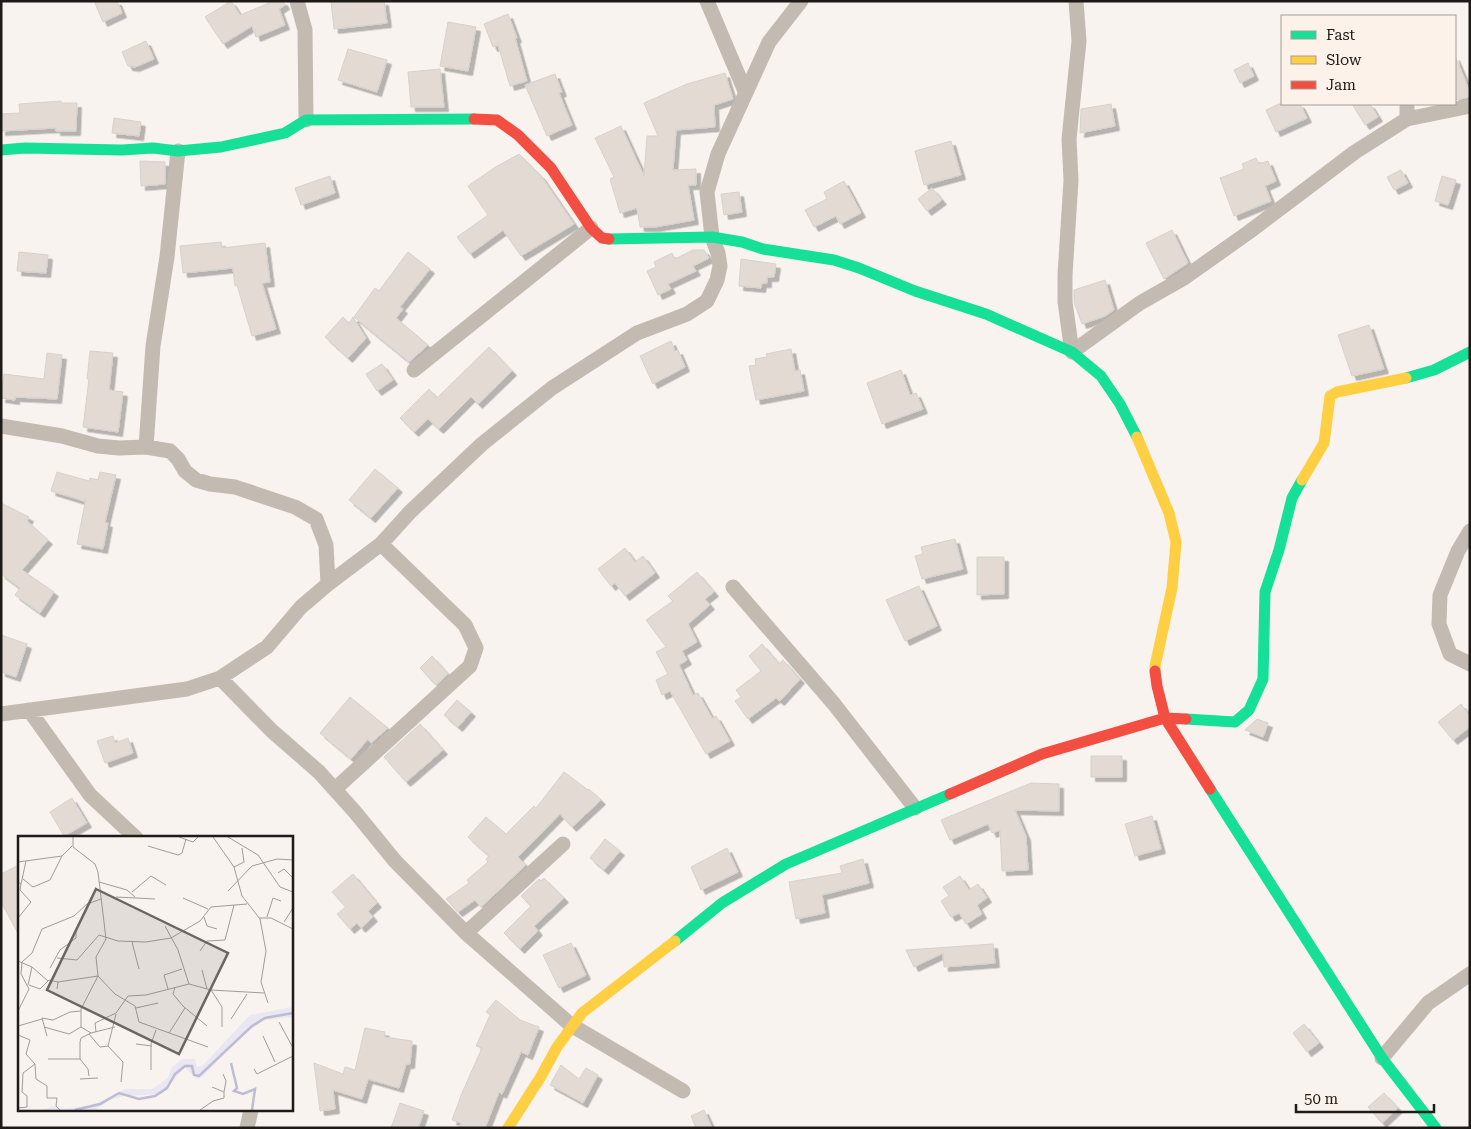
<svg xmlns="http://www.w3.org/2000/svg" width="1471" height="1129" viewBox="0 0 1471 1129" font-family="'Roboto Serif',serif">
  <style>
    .building { fill: #e3dbd3; stroke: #d5d1ce; filter: url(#shadow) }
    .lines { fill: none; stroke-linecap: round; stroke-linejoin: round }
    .street { stroke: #c3bab2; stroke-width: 15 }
    .fast { stroke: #16e098; stroke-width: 11 }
    .slow { stroke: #ffcf43; stroke-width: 11 }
    .jam { stroke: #f24e42; stroke-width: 11 }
    .inset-river { fill: none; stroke: #bdbcd3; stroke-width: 2.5 }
    .inset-road { fill: none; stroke: #a19c98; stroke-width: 1 }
    .view { fill: #6a6662; fill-opacity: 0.15; stroke: #6a6662; stroke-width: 2.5 }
    .inset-edge { fill: none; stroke: #1e1a17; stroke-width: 2.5 }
  </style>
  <defs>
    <filter id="shadow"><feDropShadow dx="4.5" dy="4.5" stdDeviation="0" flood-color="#0004"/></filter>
  </defs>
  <rect width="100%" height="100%" fill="#f8f3ee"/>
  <path class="building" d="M94,1H117L122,13L103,22Z
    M231,1L240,15L274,1H283L285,5L279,9L285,25L256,37L252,26L223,44L205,17Z
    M331,1H384L387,23L334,29Z
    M508,14L517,38H515L527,81L510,86L498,45L493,47L484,24Z
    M448,22L476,27L468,71L440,66Z
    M146,41L154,59L135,67L128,66L122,52Z
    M348,49L387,60L377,92L338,80Z
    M1455,56L1470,92V97L1455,100Z
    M1248,63L1254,76L1240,83L1234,70Z
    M440,69L444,107H411L408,72Z
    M725,73L733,99L714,105L715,127L676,130L673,170L696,169V185H688L694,220L655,227H640L637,208L620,213L610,179L614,177L595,138L621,126L644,176L647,136H658L644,103L687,84Z
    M555,74L562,92L559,93L572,125L547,136L525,85Z
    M61,101V103H77L76,131H56V128L1,131V114L20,113L19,104Z
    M1111,104L1115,126L1080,133L1081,109Z
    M1279,104H1300L1307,118L1276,132L1266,110Z
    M1352,104H1370L1378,117L1365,125Z
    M114,118L141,122L139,136L112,133Z
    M951,141L961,175L924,185L915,151Z
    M519,154L541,176L574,224L521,256L503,230L470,254L457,237L488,215L468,186L494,168Z
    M1256,158L1259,164L1268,161L1276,181L1265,186L1271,201L1234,216L1220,178L1244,169L1242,164Z
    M140,161L165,162V184L141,186Z
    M1401,170L1408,183L1394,190L1387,177Z
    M330,176L335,193L301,205L295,188Z
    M1442,176L1456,180L1448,205L1435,201Z
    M844,181L861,213L840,224L836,216L814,227L805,210L827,199L824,192Z
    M932,188L942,200L927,211L918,199Z
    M739,192L742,212L724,215L721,194Z
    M1172,230L1188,263L1164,279L1146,243Z
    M221,242L222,248L265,243L270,282L262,283L276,329L252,336L237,285L235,286L233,268L183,273L180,246Z
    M693,250H704L709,258L693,266L696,271L668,284L671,289L658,295L647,271L656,267L654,262L672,253L675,259Z
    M19,252L48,255L46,273L17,271Z
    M408,252L430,269L400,307L403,309L396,318L428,345L409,362L354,317L375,288L379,291Z
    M741,259L776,264L774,277H767V283H762L761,288L739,286Z
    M1105,280L1114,310L1105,316L1082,324L1074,302V290Z
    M343,317L349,323L353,317L366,338L348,358L325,337Z
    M1369,325L1384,369L1352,376L1338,335Z
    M671,341L675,351L678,350L685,367L653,384L640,356Z
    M489,347L512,371L478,404L471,397L439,429L428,419L414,432L400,418L429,389L437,398Z
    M791,349L795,371L800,370L804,391L756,400L749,366L756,365L755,359L767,357L766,354Z
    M90,351L113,353L109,390L123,392L118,432L83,427L89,379H87Z
    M47,353L62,355L57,399L15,397V400L1,398L4,374L44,379Z
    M382,364L393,380L377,391L366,374Z
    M901,370L910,395L916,393L923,409L882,424L867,383Z
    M375,469L398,488L371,518L349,500Z
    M57,472L89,481L90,478L98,480L100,472L116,475L105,522L108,523L103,549L77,544L86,498L84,501L51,491Z
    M1,503L29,517L27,521L48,540L22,570L54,592L40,613L15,595L20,588L1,574Z
    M955,539L963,569L922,579L915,556L923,554L921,547Z
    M625,548L635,562L643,556L655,573L625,596L615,583L611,586L598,569Z
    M977,557H1004V594L977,595Z
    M697,572L714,592L705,599L710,605L688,624L697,642L682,651L687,660L679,665L693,695L698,693L712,718L716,716L730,741L706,754L670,691L662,695L656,680L668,674L656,652L666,647L646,620L673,601L668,596Z
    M919,586L937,626L905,641L886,600Z
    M1,635L27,644L16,677L1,672Z
    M762,644L779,664L783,660L800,679L780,701L776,698L748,719L735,701L741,697L736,690L761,671L749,656Z
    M432,656L448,674L436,685L420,668Z
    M350,697L388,728L371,743L368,739L351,759L320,733Z
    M457,700L471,712L458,727L444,715Z
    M1461,704L1470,716V727L1453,740L1438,722Z
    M1257,719L1268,723L1263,737L1245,730Z
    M420,724L443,750L406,782L384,757Z
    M113,736L115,743L128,738L133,753L105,763L97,741Z
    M1091,756H1122V777H1091Z
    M564,772L588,790L589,789L601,800L572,827L560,814L518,857L526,865L481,907L475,900L458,912L446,899L469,883L467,880L488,862L486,859L489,856L468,837L486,817L506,834L534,806L536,808Z
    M1031,783L1059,784V811L1015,810L1026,836L1028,870L1002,871L1000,830L992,833L988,824L950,840L941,820Z
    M72,798L87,823L64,836L50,812Z
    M1152,816L1161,849L1135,856L1125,824Z
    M605,839L620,851L604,870L590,858Z
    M727,848L738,872L701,890L691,867Z
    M863,859L869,883L822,895L825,913L796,919L789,882L842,873L840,866Z
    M19,865V935L1,902V874Z
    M353,874L377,903L368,911L373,917L361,928L357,923L350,929L337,914L346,907L332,892Z
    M960,876L969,890L978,884L987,898L977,905L982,914L966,924L959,913L951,917L941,901L949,896L943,887Z
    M544,878L564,898L534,926L538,931L520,949L504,933L531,906L521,896L539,879L541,881Z
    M571,943L586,975L559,988L543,955Z
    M993,944L995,963L944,967L943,953L914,967L906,950Z
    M496,1000L520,1020L539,1027L528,1055L521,1052L502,1094L499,1092L485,1128H459L461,1123L452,1120L462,1093L482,1048L476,1046L490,1015L486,1012Z
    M1304,1024L1319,1043L1307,1052L1293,1033Z
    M365,1028L385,1032L384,1037L412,1041L410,1064H406L399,1088L368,1079L362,1099L333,1090L335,1109L320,1111L314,1063L343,1074L345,1067L355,1070Z
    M561,1065L579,1079L586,1068L598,1075L583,1103L550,1085Z
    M1384,1093L1398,1108L1382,1123L1368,1107Z
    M400,1103L424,1111L418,1128H391Z
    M704,1110L712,1128H696L691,1116Z"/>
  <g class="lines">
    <path class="street" d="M297,1L305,30L306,120
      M707,1L745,91
      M1076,1L1079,41L1069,139L1071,180L1065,275V302L1072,352L1140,303L1184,278L1249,232L1355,152L1407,119V104
      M1407,119L1470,106
      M414,370L591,228
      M1,426L62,436L98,446L119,448L146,447L170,451L178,459L185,471L196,480L210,484L235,487L295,507L316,519L326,545L328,584
      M146,447L153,346L167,257L178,151
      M1470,531L1458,551L1440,595L1439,624L1450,654L1470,664
      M733,587L834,704L915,808
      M220,678L272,731L319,772L355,812L395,861L466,933L571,1025L683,1091
      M29,710L90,795L136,838
      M1,714L187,689L220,678L267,647L301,607L328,584L381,544L410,512L482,444L552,388L637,333L687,314L707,301L717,280L720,266L718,253L712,237L707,192L718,154L769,42L801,1
      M335,789L470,666L476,648L465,625L381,544
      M466,933L563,844
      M1382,1058L1428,1003L1470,974
      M247,1128L251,1110"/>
    <path class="fast" d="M1,150L25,148L122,150L153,148L178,151L221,147L285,133L306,120L474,119
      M609,239L712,237L742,242L763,249L834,260L859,268L915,291L986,314L1072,352L1101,376L1120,404L1137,437
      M1406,378L1434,370L1470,352
      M1186,719L1235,722L1249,710L1263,679L1265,592L1279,550L1292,498L1302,480
      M1210,789L1382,1058L1436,1128
      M675,941L722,903L786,864L950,794"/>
    <path class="slow" d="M1137,437L1169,513L1176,542L1172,588L1155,666V671
      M1302,480L1324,443L1330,396L1337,392L1406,378
      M508,1128L540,1078L557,1047L582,1013L675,941"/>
    <path class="jam" d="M474,119L497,120L518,135L551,168L591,228L602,238L609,239
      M1155,671L1157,686L1165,718L1210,789
      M950,794L1042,754L1165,718L1186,719"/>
  </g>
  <g transform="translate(18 836)">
    <rect width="275" height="275" fill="#f8f3ee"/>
    <path d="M275,171V181L247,184L224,199L185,240L179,243L167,231L144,258L106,260L92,264L77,274H23L37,270L44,273L76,269L107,253H134L150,242L154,231L164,223H177L179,231L185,229L232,179Z" fill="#eae7f2"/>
    <path class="inset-river" d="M213,227L219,252L216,255L225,258L237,253L234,274M57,274L82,268L101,257L121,263L137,260L149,252L157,238L167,230H174L176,239L181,240L234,190L247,182L275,177"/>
    <path class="inset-road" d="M55,1V11L77,28L80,36L88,103L78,121L80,140L97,158L117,170L121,186L190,211M161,1L175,6L180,1M195,1L216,31L224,60L242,83L248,115L243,146L250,167M210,1L240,19L262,51L275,56M130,10L160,19L164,17L168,3M0,26L44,20L54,10M216,31L226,26L224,12M260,37L266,33L275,42M5,43L15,51L32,44L44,20M0,46L3,48L2,54L13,66L0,82M81,46L109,54L117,61M3,48L8,25M210,55L234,30L259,23L275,24M114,56L133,40L148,49M98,61L137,63M165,62L190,73M186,81L189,90L199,93M249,81L255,62L263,65M241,82H253L275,93M266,86L275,72M147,90L160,114L171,148M114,106L121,133M182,115L189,105L207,104L216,69M39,122L59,124L81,99L100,105L128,106L153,102L182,85L193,71L229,68M0,125L14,131L10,149M14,131L30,145M32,132L42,114L58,102V94M184,134L189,153M80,140L63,173V191L73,197L97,191M11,149L22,153L31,144L40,146M157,151L155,158L165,170L189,190M39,153L40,146L80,140M150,153L146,139L164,133M193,154L204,171V191M118,172L140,167M0,175L11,153L3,138L4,126L14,117L24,93L56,80L69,68L83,63M98,178L90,210L105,226L103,246M213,183L229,158M261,186L274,210M0,190L24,183M26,191L51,198L63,191M78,196L77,187L98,177L110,160L128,159L171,148L193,154L246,157M151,197L167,172M71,198L82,211L90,210M0,199L12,204L8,218L17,228M29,200L24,182L35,184L52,176L63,175M245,200L257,226M118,208L134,210M30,223H62M17,228L18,243L29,250V262H39L38,270L42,274M236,233L239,238L275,220M133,234V208L138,194M205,238L208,245L206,256M71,240L70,233L62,223V206L63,202L73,197M62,243L80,242M0,272L9,271V260L4,256L5,237L17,228M182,274L195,265L206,262V256L194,251"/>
    <path class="view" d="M78,53L210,117L161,218L29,154Z"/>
    <rect width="275" height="275" class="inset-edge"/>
  </g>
  <rect width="1471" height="1129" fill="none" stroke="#1e1a17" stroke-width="5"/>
  <rect x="1281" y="15" width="175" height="90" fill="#fcf2ea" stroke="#a39c96"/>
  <rect x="1291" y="31" width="25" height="8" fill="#16e098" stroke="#a39c96"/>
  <text x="1326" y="40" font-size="15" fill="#1e1a17">Fast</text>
  <rect x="1291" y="56" width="25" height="8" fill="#ffcf43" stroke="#a39c96"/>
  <text x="1326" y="65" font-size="15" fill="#1e1a17">Slow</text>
  <rect x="1291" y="81" width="25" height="8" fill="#f24e42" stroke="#a39c96"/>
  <text x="1326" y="90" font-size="15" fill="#1e1a17">Jam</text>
  <path d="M1296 1104v8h138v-8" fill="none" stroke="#1e1a17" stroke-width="2.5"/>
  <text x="1304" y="1104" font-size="15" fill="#1e1a17" stroke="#fcf2ea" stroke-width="4" paint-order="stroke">50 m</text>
</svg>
